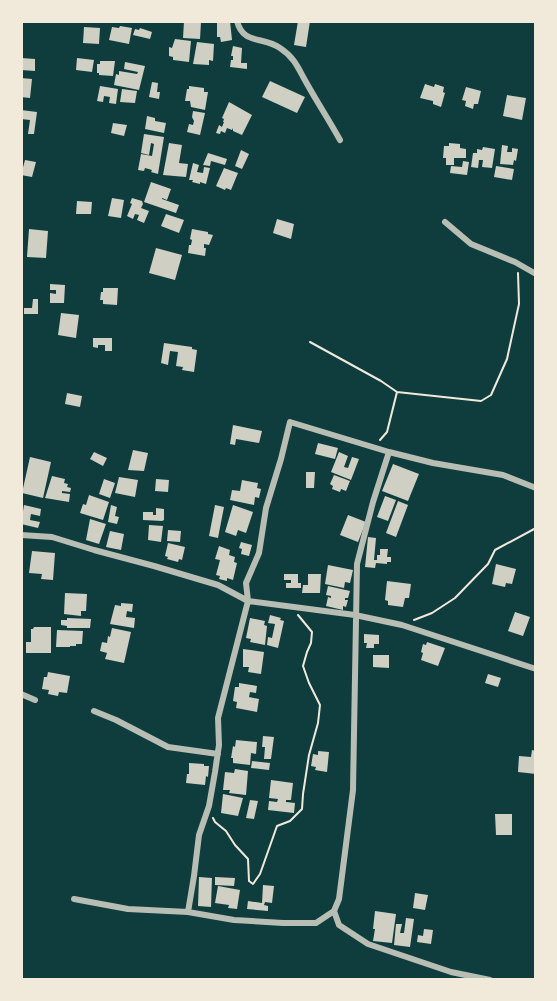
<svg xmlns="http://www.w3.org/2000/svg" width="557" height="1001" viewBox="0 0 557 1001" font-family="'Source Serif 4',serif">
  <style>
    .building { fill: #cfcfc3 }
    .lines { fill: none; stroke-linecap: round; stroke-linejoin: round }
    .path { stroke: #f1e9da; stroke-width: 2 }
    .minor { stroke: #b8beb3; stroke-width: 6 }
  </style>
  <rect width="100%" height="100%" fill="#0f3d3e"/>
  <path class="building" d="M184,21L201,22L200,39L183,38Z
    M217,21H230L232,40L221,42L220,37H217Z
    M298,21H310L306,47L294,45Z
    M120,26L132,28L129,44L109,40L112,27L119,28Z
    M84,27L100,28L99,44L83,43Z
    M140,28L152,32L150,39L133,35L135,29L139,30Z
    M175,39L191,41L189,62L173,60V57L169,56V47L172,48Z
    M197,42L214,44L213,61L209,60V65L193,64Z
    M233,46L242,48L241,63H247V69L230,67L231,60H233V56H231Z
    M21,58L35,59V71L21,70Z
    M77,58L94,60L92,72L76,70Z
    M100,61H115L113,76L99,75V73H97V64H100Z
    M125,62L145,66L139,90L114,85L116,74L119,75V71L137,74L138,72L124,69Z
    M21,78L32,79L30,98L21,97Z
    M270,81L305,97L297,113L262,97Z
    M152,82L158,83L157,92H160L159,99L149,97Z
    M425,84L434,87L435,84L444,87L443,92L445,93L441,107L433,104V101L420,98Z
    M100,86L118,89L116,104L109,103L110,97L104,96L103,102L97,101Z
    M189,86L204,88V92H208L205,110L191,107L190,101H185L187,89H189Z
    M466,87L481,91L478,104H474L473,109L465,106L466,101L462,100Z
    M122,89L137,91L135,103L120,102Z
    M507,95L526,98L522,120L503,116Z
    M229,102L252,115L242,135L233,131V128L232,130L227,128L225,133L221,131L220,134L216,133L219,125L222,127L224,122H223L224,119L222,118Z
    M21,110L37,112L34,134H28L30,120L21,119Z
    M193,111L205,113L200,135L187,132L189,124L193,125L194,121L192,117Z
    M147,116L155,118V121L166,123L164,133L145,129Z
    M113,123L127,125L124,136L111,133Z
    M144,134L164,137L158,174L151,172L152,170L145,168L144,171L138,170L141,154L152,156L154,144L151,143L149,155L141,153Z
    M169,143L182,145L179,163L188,164L186,177L163,175Z
    M449,143L460,144V148L466,149V158H454V165H446V158H443L444,146H449Z
    M502,145L508,146L507,152H512V148L518,149L516,161L514,160L513,165L500,164Z
    M483,147L495,149L492,168L482,167L483,160H479L478,168L471,167L473,153H477V149L482,150Z
    M241,150L249,154L242,169L235,166Z
    M208,153L227,159L225,165L211,161L210,166L203,165Z
    M25,160L36,162L32,177L21,175Z
    M463,161L469,162L467,175L450,173L451,166L462,167Z
    M193,163L199,165L197,172L203,173L204,167L210,168L206,184L200,182V184L192,182L193,180H189Z
    M496,166L514,169L512,180L494,177Z
    M224,168L238,173L231,190L226,188L225,190L216,186Z
    M151,182L171,189L167,200L162,198V199L179,205L176,213L144,202Z
    M112,198L124,200L121,218L108,216Z
    M132,198L142,201L143,204L141,208L149,211L144,223L137,220L139,215L135,214L133,219L127,216L132,204L130,203Z
    M77,201L92,202L91,214H76Z
    M166,214L184,220L179,233L161,226Z
    M277,219L294,224L291,239L273,233Z
    M29,229L48,231L46,258L27,257Z
    M192,229L208,232V234L213,235L209,245L204,244V248H206L205,256L188,253L189,245H191L192,240L190,239Z
    M156,248L182,255L175,280L149,273Z
    M50,284L65,285L64,303H50V293L56,294V290H50Z
    M103,288H118L117,305L103,304V300H100L101,292H103Z
    M33,299H38V314H24V308H32Z
    M61,313L79,315L76,338L58,335Z
    M93,338H112V351H105V345H98V348L93,347Z
    M164,343L192,347V349L197,350L194,372L182,370L183,367L176,366L178,352L170,351L168,365L161,363Z
    M67,393L82,396L80,407L65,404Z
    M233,425L262,431L259,443L236,439L235,445L230,444Z
    M318,443L338,448L335,459L315,454Z
    M133,450L148,453L144,471L128,470Z
    M94,452L107,458L103,466L90,459Z
    M339,452L348,456L344,467L348,468L352,457L359,459L351,480L331,472Z
    M30,457L51,462L43,498L22,493Z
    M393,464L419,474L408,501L382,491Z
    M306,472H315L314,488H306Z
    M334,475L350,481L346,491L341,489L340,492L332,489L333,486L330,484Z
    M52,476L65,479L64,483L68,484L67,487L71,488L70,492L62,491V493L70,494L69,502L45,498Z
    M119,477L138,480L135,497L115,493Z
    M104,479L115,483L110,498L99,494Z
    M156,479L169,480L168,492L155,491Z
    M242,480L258,483L257,488L261,489L259,498L255,497L254,505L230,500L232,490L240,491Z
    M89,495L109,502L103,520L80,513L83,504L86,505Z
    M385,496L396,500L388,521L377,517Z
    M398,501L408,505L396,537L386,533Z
    M24,505L41,509L40,516L31,514L30,520L40,522L38,528L21,524Z
    M111,505L117,507L115,516L119,517L117,524L108,522Z
    M215,505L224,507L218,538L209,536Z
    M233,505L253,512L246,533L238,530L236,536L225,532Z
    M156,508L164,509V520L162,521L143,520V512H153V515H156Z
    M348,515L366,522L358,542L340,535Z
    M90,519L106,524L99,544L86,540Z
    M149,525L163,526L161,542L148,540Z
    M168,530L181,531L180,542L167,541Z
    M110,531L124,534L121,550L106,547Z
    M368,537L376,538L374,560H377V555H380V549H388L387,557H391V562H387V564L376,563L375,568L365,567Z
    M241,542L252,545L249,556L241,554L242,549L239,548Z
    M168,543L185,547L182,560L179,559L178,562L167,559L168,557L165,556Z
    M219,546L230,550L229,555L235,557L234,562L237,563L233,580L227,578V581L219,579L220,576L216,575L220,560L215,559Z
    M32,551L55,553L53,580L41,579L42,574L29,573Z
    M496,564L516,569L512,584L506,583L505,587L492,584Z
    M328,565L353,570L350,583L345,582L344,588L325,584Z
    M284,574H298V583H301V588H286V583H291V580H284Z
    M308,574H321L320,593H302L303,585H308Z
    M387,581L411,584L409,598H405L403,607L388,605V601L385,600Z
    M328,586L350,591L348,598H345V600H348L346,607L343,606V610L326,606L328,597L331,598V596L326,595Z
    M65,593L87,594L86,611H81V616L64,614Z
    M121,603L133,604L132,612L127,611L126,617L135,618L134,628L110,624L115,605L121,606Z
    M515,612L530,617L523,636L508,631Z
    M270,615L281,618L280,620L284,621L278,648L267,645L268,637L272,638L275,624L268,623Z
    M67,618L91,619L90,628H67V626L61,625V620H67Z
    M250,618L265,621L264,625L267,626L265,645L250,642L251,639L246,638Z
    M34,627H51V653H26V642H31V629H33Z
    M112,628L131,632L124,663L105,659L107,653L100,651L102,642L107,643L108,636L110,637Z
    M57,630L83,631L82,644H76V646H70V647H56Z
    M364,634L379,635V644H374V648H366L367,643H364Z
    M427,642L445,648L438,666L421,660L423,653L421,652L423,644L426,645Z
    M243,649L264,652L261,674L248,672L249,667H243Z
    M373,655H389V668L373,667Z
    M48,672L70,676L67,693L59,692L58,696L48,694L49,690L42,689L44,677H47Z
    M488,674L501,678L498,687L485,683Z
    M239,683L257,686L256,693L250,692L249,697L259,699L257,712L236,708L237,702L233,701L235,687H239Z
    M263,736L274,737L271,759H264L265,747H262Z
    M236,740L257,742L256,754L251,753L250,765L233,763V758H231L233,746L235,747Z
    M532,750L536,751V774L518,772L519,756L531,757Z
    M318,751L329,752L327,772L315,770L316,767L311,766L313,754L318,755Z
    M252,761L270,763L269,770L251,768Z
    M189,763L204,764V766H209L208,777L206,776L205,785L186,783L187,774H189Z
    M235,769L248,771L246,795L229,793L230,790H223L225,772L234,773Z
    M271,780L293,783L291,800H286V802L295,803L294,813L268,810L269,801L277,802L278,799L269,798Z
    M223,794L243,798L238,816L221,813Z
    M250,800L258,801L254,819L246,818Z
    M495,814H512V835H496Z
    M199,877L212,878L211,907L198,906Z
    M215,877L235,878L234,886L215,885Z
    M263,885L274,886L272,903L265,902L264,905L268,906V911L247,909L248,901L262,903Z
    M218,886L240,890L237,909L228,908L229,905L215,903Z
    M415,893L428,895L425,910L413,908Z
    M375,911L396,914L392,943L373,941L375,929H373Z
    M406,918L414,919L410,947L394,945L396,924H402L400,933H404Z
    M424,929L433,930L431,944L417,942L418,935L423,936Z"/>
  <g class="lines">
    <path class="path" d="M310,342L381,381L397,392
      M380,440L387,432L397,392L481,401L491,395L507,359L519,304L518,273
      M414,620L432,613L455,598L488,564L495,550L536,528
      M213,818L215,822L226,831L235,845L248,859L249,881L253,884L260,874L277,826L290,821L302,809L303,794L309,755L318,723L320,705L309,683L303,666L307,652L311,643L312,632L298,615"/>
    <path class="minor" d="M237,21C243,45 263,36 280,48C295,58 298,68 306,82C317,102 329,120 340,140
      M445,222L471,244L515,262L536,274
      M21,535L52,537L94,550L154,566L218,585L248,601L355,615L402,625L536,669
      M21,694L35,700
      M94,711L116,720L168,747L218,754
      M74,899L128,909L188,912L234,920L283,923H316L334,911L339,899L353,790L357,564L373,502L389,452
      M334,911L339,925L368,944L451,972L490,980
      M188,912L194,876L199,835L209,806L215,772L219,745L218,718L248,601L246,583L259,553L266,508L281,459L290,422L389,452L433,463L503,475L536,488"/>
  </g>
  <rect width="557" height="1001" fill="none" stroke="#f1e9da" stroke-width="46"/>
</svg>
